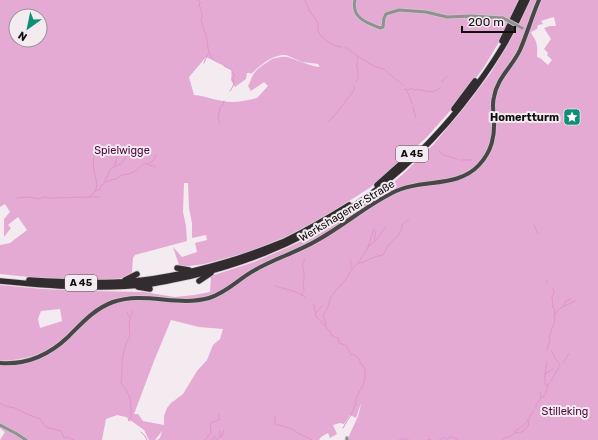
<svg xmlns="http://www.w3.org/2000/svg" width="598" height="440" viewBox="0 0 598 440" font-family="Rubik,sans-serif">
  <style>
    .green { fill: #e4aad3; fill-rule: evenodd }
    .lines { fill: none; stroke-linecap: round; stroke-linejoin: round }
    .stream { stroke: #e392ce; stroke-width: 1 }
    .minor-casing { stroke: #cfc8cc; stroke-width: 4.5 }
    .major-casing { stroke: #cfc8cc; stroke-width: 5.5 }
    .highway-casing { stroke: #cfc8cc; stroke-width: 7 }
    .minor { stroke: #939092; stroke-width: 3 }
    .major { stroke: #4a4549; stroke-width: 4 }
    .highway { stroke: #322c30; stroke-width: 5.5 }
    .minor-bridge-casing { stroke: #cfc8cc; stroke-width: 4.5; stroke-linecap: butt }
    .minor-bridge { stroke: #939092; stroke-width: 3 }
    .labels { text-anchor: middle; dominant-baseline: central; stroke-width: 4; stroke-linejoin: round; paint-order: stroke }
    .shield { fill: #f3ebf0; stroke: #565154; stroke-width: 1 }
    .shield-label { font-size: 10px; font-weight: bold; fill: #120f11 }
    .poi-label { font-size: 11px; font-weight: bold; fill: #120f11; stroke: #f3ebf0; text-anchor: end }
    .park-label { font-size: 11px; fill: #510844; stroke: #f3ebf0 }
    .street-label { font-size: 11px; fill: #120f11; stroke: #f3ebf0 }
  </style>
  <rect width="100%" height="100%" fill="#f3ebf0"/>
  <path class="green" d="M0,0H518L511,18L499,42L484,67L459,101L426,138L371,187L324,217L283,238L245,253L204,264L182,267L179,265L173,247L182,257L197,252L195,243L207,240L206,235L192,238V223L189,208L188,183H184L183,212L186,226L187,241L135,255L133,258L132,272L126,278C84,282 42,279 0,274V245L10,243L27,230L18,217L8,225L11,228L4,237V219L10,212L5,204L0,207ZM16,16H40V40H16ZM282,55H286L302,62L318,64L320,67C309,66 298,60 287,57C283,56 276,58 272,59C267,62 255,70 253,75C251,78 250,83 248,86L251,91L264,82L268,86L257,98C249,100 240,102 232,102C219,102 207,96 194,95L189,77L206,57L232,70L231,80L235,87L246,79L247,73H250L251,74C260,66 269,57 282,55Z
    M530,0H598V440H348C349,434 352,430 354,425C358,418 360,410 361,403L356,418L350,415L344,424L340,423L333,425L337,434L330,438L328,433L321,437L319,440H157L160,438L162,431L155,440H149L144,430L126,417L117,415L106,419L102,440H0L5,432L0,428V364H16L54,348L77,326L76,325C70,332 63,339 56,344C39,357 20,360 0,361V285L43,289L93,291L144,292L175,297L194,295L210,292L211,276L254,262L289,247L310,237L353,211L378,195L402,175L433,145L464,108L490,74L514,34ZM554,17L556,26H550L544,28L551,39L544,49L548,53L547,55L552,60L548,65L540,58L537,57C537,52 538,47 536,42C535,38 532,36 531,32L537,29L538,25L543,24L541,21L550,18ZM60,309L62,321L40,328L38,319L41,311ZM171,320L199,327L223,329L220,339L213,345L207,360L197,371L183,394L171,403L167,408L164,416V425L143,421L138,414H134L154,361Z"/>
  <g class="lines">
    <path class="stream" d="M198,0L200,3L199,6L201,8V12C203,14 202,17 201,20C203,25 204,30 206,35C208,44 207,54 215,61
      M305,0L307,6L309,8V10L318,23V30L320,35L328,42L335,46L342,47
      M345,48H347C354,54 375,69 384,69C390,75 396,79 403,85
      M204,63L206,58L209,53
      M224,66L232,70V73L235,75L233,77C234,83 234,86 230,91
      M356,82C361,75 356,71 357,63C357,63 358,57 358,56
      M442,82L444,79L447,77
      M404,89L409,90L411,88L413,90C416,90 418,89 420,90C428,91 433,94 440,88
      M406,90L409,95L412,104
      M413,107L416,118
      M328,122L335,115L354,90V85
      M220,123L218,118L220,107L223,105L224,101
      M418,123L419,124
      M439,151L444,155L457,159
      M460,160H472
      M147,164L155,167
      M115,165L117,157L121,151
      M105,181L111,168L121,164L127,156L129,153
      M95,191L99,190L101,186L105,182L111,180L116,179L122,175L129,174L137,170L143,164C150,163 154,163 156,155
      M91,197H100
      M17,198L29,197L38,199L44,197L50,198L90,197C92,194 95,192 96,189C98,183 95,176 94,170C93,164 93,155 95,150
      M534,225L538,234
      M374,240L376,231
      M368,247L374,229
      M351,261V268
      M359,262C361,257 367,251 368,247C376,242 380,234 386,227
      M546,280L548,283
      M275,286C284,289 294,290 302,295
      M304,291V289C302,284 305,281 304,275C304,268 300,267 305,259
      M303,293L302,295L306,298
      M313,304L314,305L316,316L323,324L326,326L327,330L330,331L332,336H334L336,338L338,337L339,343L347,346L351,355L353,354L357,357V358L360,360V363L363,365V366L365,369V379L362,388L359,391V393L356,398V403L351,415L347,421L343,428
      M565,306L575,301
      M127,312L129,317
      M316,313L322,306
      M555,315L558,310L564,306L565,302L571,299
      M326,325L323,314C328,310 329,303 331,297C334,292 339,287 343,283C347,279 349,272 353,268C358,261 360,264 366,261C371,258 377,256 383,255C385,252 386,249 388,246C394,238 402,235 402,225L409,219
      M547,350L550,340L549,337L555,320L554,313L555,310L553,308L552,297L554,292L553,288
      M551,351L553,353C553,357 558,361 560,366
      M563,363L569,354
      M545,374L553,369
      M551,381L557,370L559,369L558,368L559,367
      M546,386C543,379 546,370 547,362
      M540,392L541,397
      M0,403L5,406L15,408L27,414L40,419L46,427L61,431L62,432
      M536,408V405L541,398L543,397L546,393L548,384L550,383
      M275,416V424L290,428L300,434L312,440
      M130,421L128,420L131,418C131,409 132,399 127,392C124,385 119,385 122,377C121,364 123,347 130,336C129,325 128,321 133,311
      M220,431V436
      M141,432L145,436L147,440
      M62,433L64,438L67,437L74,440
      M211,433L210,423L219,420V414
      M515,433L522,432L528,426L529,422V420
      M443,438H445L446,439
      M205,440L210,434
      M212,440L215,436
      M215,440L222,436L224,430
      M399,440L401,439H406L409,440
      M428,440L429,439L431,440
      M439,440L441,439
      M446,440L450,437H454L455,439L457,438V440
      M502,440L506,437H510V436L515,433L516,430C527,425 528,419 534,410"/>
    <defs>
      <path id="minor" d="M355,0C351,18 367,23 380,28L383,27L384,18L386,14L399,10L426,12L447,17L471,16L503,18
        M0,425L17,434L26,440
        M347,438V440"/>
      <path id="major" d="M0,363C26,365 49,355 68,337C82,323 94,309 113,302C145,291 177,307 209,298C228,292 238,279 255,270C274,259 297,252 316,241C343,226 366,206 392,193C420,178 457,189 479,165C492,151 495,136 494,118C493,111 492,104 494,97C497,78 512,67 520,50C527,34 532,16 539,0"/>
      <path id="highway" d="M502,41L522,0
        M454,109L475,81
        M377,185L414,152
        M177,268L189,270
        M29,280C63,282 98,284 132,281C169,278 204,269 239,258C254,253 270,247 285,241C307,230 328,218 349,205
        M125,280L137,274
        M0,281C50,286 101,290 151,284C167,281 183,278 199,274C312,246 405,183 474,89C495,61 513,32 527,0
        M199,281L211,273
        M138,287L150,289"/>
    </defs>
    <use href="#minor" class="minor-casing"/>
    <use href="#major" class="major-casing"/>
    <use href="#highway" class="highway-casing"/>
    <use href="#minor" class="minor"/>
    <use href="#major" class="major"/>
    <use href="#highway" class="highway"/>
    <defs>
      <path id="minor-bridge" d="M503,18L522,28"/>
    </defs>
    <use href="#minor-bridge" class="minor-bridge-casing"/>
    <use href="#minor-bridge" class="minor-bridge"/>
  </g>
  <defs>
    <symbol id="sight-square" viewBox="-11 -11 22 22"><rect x="-9" y="-9" width="18" height="18" rx="4" fill="#0e8e74" stroke="#f3ebf0"/><path d="M0-6L1.8-2.2L6-1.7L2.9 1.2L3.7 5.4L0 3.3L-3.7 5.4L-2.9 1.2L-6-1.7L-1.8-2.2Z" fill="#fff"/></symbol>
  </defs>
  <g fill-rule="evenodd">
    <use href="#sight-square" x="562" y="107" width="20" height="20"/>
  </g>
  <g class="labels">
    <g class="shield">
      <rect x="396" y="146" width="32" height="16" rx="3"/>
      <rect x="65" y="275" width="32" height="16" rx="3"/>
    </g>
    <g class="shield-label">
      <text x="412" y="154">A 45</text>
      <text x="81" y="283">A 45</text>
    </g>
    <g class="poi-label">
      <text x="559" y="117">Homertturm</text>
    </g>
    <g class="park-label">
      <text x="122" y="150">Spielwigge</text>
      <text x="565" y="411">Stilleking</text>
    </g>
    <g class="street-label">
      <text transform="translate(347 211) rotate(-31)">Werkshagener Straße</text>
    </g>
  </g>
  <g transform="translate(28 28) rotate(213)"><circle r="19" fill="#f3ebf0" stroke="#999397"/>
  <path d="M0-3L7 15L0 10L-7 15Z" fill="#0e8e74"/>
  <text y="-6" font-size="11" font-weight="bold" text-anchor="middle" fill="#120f11">N</text>
  </g>
  <path d="M462 26v6h53v-6" fill="none" stroke="#120f11" stroke-width="2"/>
  <text x="468" y="26" font-size="12" fill="#120f11" stroke="#f3ebf0" stroke-width="3" paint-order="stroke">200 m</text>
</svg>
